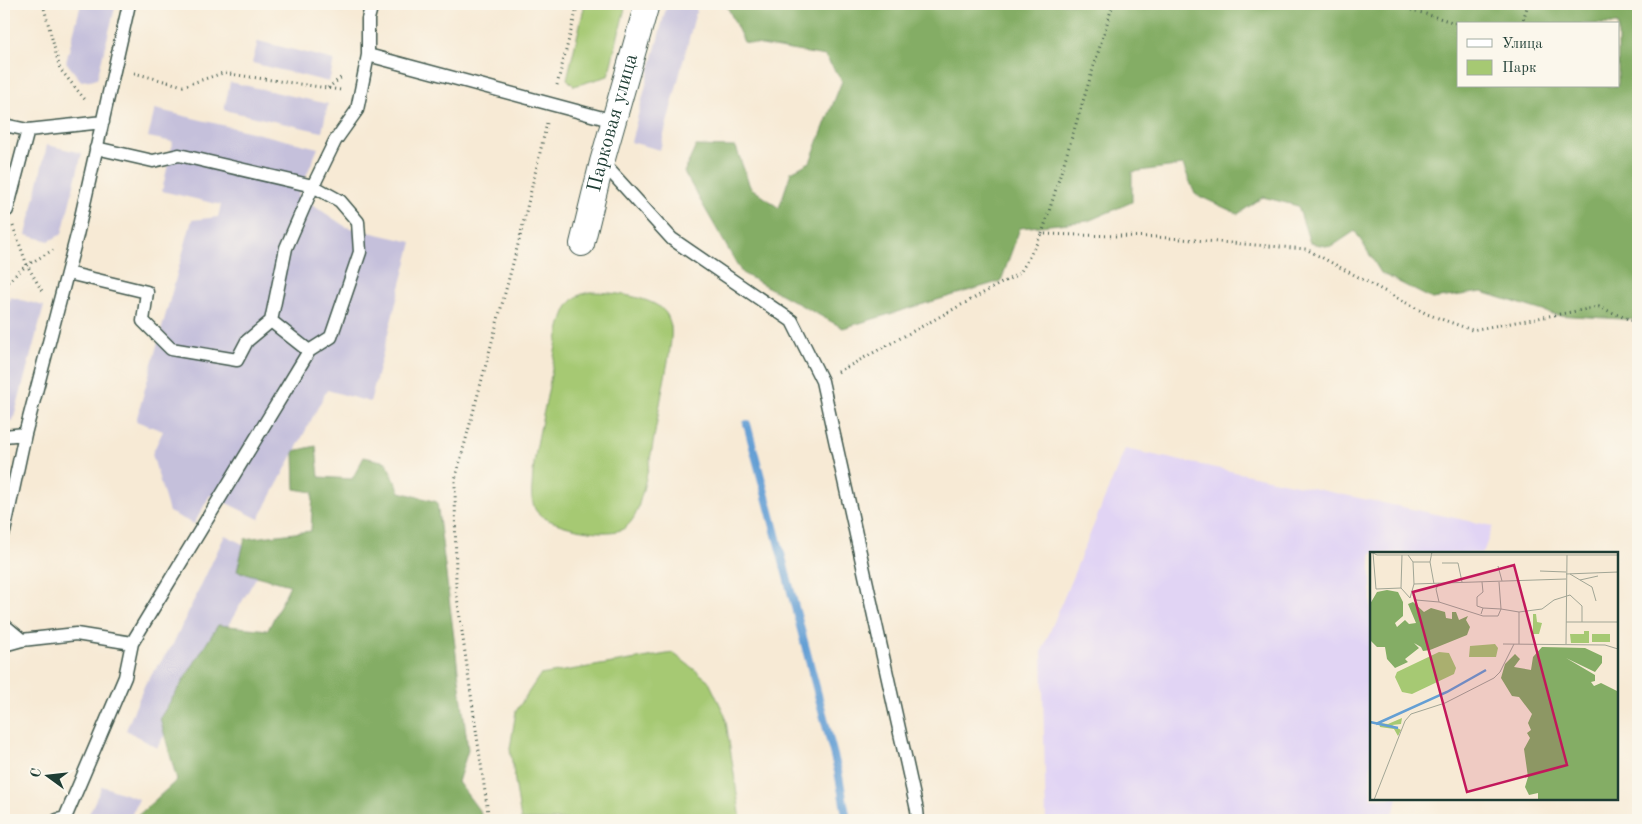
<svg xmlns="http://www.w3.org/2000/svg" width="1642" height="824" viewBox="0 0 1642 824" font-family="'Old Standard TT',serif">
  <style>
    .built { fill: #e1d4f4 }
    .industrial { fill: #c5c0db }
    .green { fill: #a6c973; stroke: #628354 }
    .forest { fill: #84ad65; stroke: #52754c; fill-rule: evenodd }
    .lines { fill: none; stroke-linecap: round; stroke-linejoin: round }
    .stream { stroke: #649fd4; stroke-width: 8 }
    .lane-casing { stroke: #3f574c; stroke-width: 15 }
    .street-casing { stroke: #3f574c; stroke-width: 26 }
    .path { stroke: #3f574c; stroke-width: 3; stroke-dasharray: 1 4; stroke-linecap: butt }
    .lane { stroke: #fff; stroke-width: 12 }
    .street { stroke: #fff; stroke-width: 24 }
    .labels { text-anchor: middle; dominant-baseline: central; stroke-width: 4.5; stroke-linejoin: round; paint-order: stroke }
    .street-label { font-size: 20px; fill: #1f3d34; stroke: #fbf7ec }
    .inset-river { fill: none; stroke: #649fd4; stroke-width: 2.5 }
    .inset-road { fill: none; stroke: #a1a595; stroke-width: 1 }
    .view { fill: #c2185b; fill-opacity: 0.15; stroke: #c2185b; stroke-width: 2.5 }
    .inset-edge { fill: none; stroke: #1f3d34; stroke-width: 2.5 }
  </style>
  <rect width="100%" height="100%" fill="#fbf7ec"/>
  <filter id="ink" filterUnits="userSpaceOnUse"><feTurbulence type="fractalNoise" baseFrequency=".02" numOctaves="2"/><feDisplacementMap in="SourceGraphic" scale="10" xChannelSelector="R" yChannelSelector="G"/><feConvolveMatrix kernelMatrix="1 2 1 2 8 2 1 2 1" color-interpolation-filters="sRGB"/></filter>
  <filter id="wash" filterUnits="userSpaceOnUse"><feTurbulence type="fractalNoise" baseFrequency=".0096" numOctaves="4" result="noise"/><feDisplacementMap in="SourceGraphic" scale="20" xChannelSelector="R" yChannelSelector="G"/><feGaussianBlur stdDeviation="1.12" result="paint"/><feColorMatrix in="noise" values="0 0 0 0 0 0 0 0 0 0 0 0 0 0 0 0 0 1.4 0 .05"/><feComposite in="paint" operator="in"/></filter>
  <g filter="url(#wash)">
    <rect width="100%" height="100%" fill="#f7ead5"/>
    <path class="built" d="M1125,449L1493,526L1483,553H1371V798H1398L1391,820H1046L1042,651Z"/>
    <path class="industrial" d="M81,4H116L97,79L81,81L66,62Z
      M310,4H346L343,12Z
      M667,4H698L660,150L631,142Z
      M258,41L334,60L329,82L252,63Z
      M230,82L328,104L322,132L224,110Z
      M155,109L318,148L298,195L346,227L412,242L370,402L327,390L259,519L210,495L194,524L169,512L152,454L163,431L136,421L192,220L218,217L221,205L162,191L173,142L148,137Z
      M47,145L82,153L62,234L49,241L26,235Z
      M10,297L44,306L13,421L4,419V321Z
      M225,535L268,557L157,748L126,730L145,684L173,644Z
      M102,786L139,799L129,820H86Z"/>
    <path class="green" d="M585,4H626L608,76L574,86L567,79Z
      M590,292C609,292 652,296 665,312C668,315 670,322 671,326C673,343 665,375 662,393C655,430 650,468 639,504C637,513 633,521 626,527C613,540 542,526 535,509C532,502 531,495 532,487C533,454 543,419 549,386C553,366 558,322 568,306C574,297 580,294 590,292Z
      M673,653L708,680L725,715L741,820H521L510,749L516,711L540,675Z"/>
    <path class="forest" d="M726,4H1638V320L1556,315L1482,292L1432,299L1381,273L1355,231L1331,247L1310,243L1298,206L1263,197L1238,214L1195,194L1183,165L1132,172V202L1088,221L1020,228L1001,281L843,328L742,273L684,172L696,146L736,147L750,187L779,208L791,172L810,162L842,81L825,56L744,42ZM1458,24H1618V86H1458Z
      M316,446L319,477L352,479L364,457L386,462L400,492L437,502L468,750L458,782L481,813L480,820H133L177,780L160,718L218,625L268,630L290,585L237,571L245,539L311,531L313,492L295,489L294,451Z"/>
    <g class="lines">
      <path class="stream" d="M747,424L838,771L847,820"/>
    </g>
  </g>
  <g filter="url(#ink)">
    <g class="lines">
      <defs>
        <path id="lane" d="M368,55V19L372,4
          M4,125L28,130L103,122
          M96,148L153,161L179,155L313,186L286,248L271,321L309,351
          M602,162L672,239L792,321L822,381L917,810L918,820
          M7,210L28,130
          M68,273L147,292L143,321L171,349L237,360L247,341L271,321
          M4,436L25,434
          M4,532L25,434L77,235L129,4
          M4,625L22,640L76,634L132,643L309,351L331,337L360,252L358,222L340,201L313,186L335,141L357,110L368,55L614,121
          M4,645L22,640
          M57,820L65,818L125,677L132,643"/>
        <g id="street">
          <path id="s1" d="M582,244L602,162L647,4"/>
        </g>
      </defs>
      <use href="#lane" class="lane-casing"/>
      <use href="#street" class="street-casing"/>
      <path class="path" d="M43,4L60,69L87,102
        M1392,4L1459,24
        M1522,24L1528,4
        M134,73L183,86L223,73L341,90
        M557,85L578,4
        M328,88L343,76
        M13,226L27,265L42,291
        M1042,234L1113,4
        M4,285L27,265L53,250
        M838,372L1020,273L1042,234L1156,237L1306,249L1427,314L1472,330L1599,307L1638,323
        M489,820L456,590L455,480L520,237L547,123"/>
      <use href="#lane" class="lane"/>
      <use href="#street" class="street"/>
    </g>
  </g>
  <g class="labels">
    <g class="street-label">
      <text stroke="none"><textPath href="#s1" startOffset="125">Парковая улица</textPath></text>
    </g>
  </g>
  <g transform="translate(1370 552)">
    <rect width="248" height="248" fill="#f7ead5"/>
    <path d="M163,62H166L167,70L172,71L169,82H163ZM214,79H219V91H201L200,82H214ZM222,82H240V90H222ZM125,92L128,96L126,105H99L100,94ZM69,100L79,101L86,116L84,122L42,142L32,140L25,125L27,120ZM32,166L31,172L22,173L31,178L28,184L24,177L10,175L9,171L18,172Z" fill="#a6c973"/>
    <path d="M17,38L28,40L33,50V64L25,71L27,75L35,68L39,72L46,71L38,52L43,50L54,60L61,56L75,60L76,66L82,67V60H86L89,68L98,64L96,68L100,75L97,83L60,98L53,99L51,95L44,91L49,96L35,107L38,110L25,116L17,107L15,95H7L0,88V52L7,40ZM172,95L215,96L232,104V111L225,120L196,106L225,123V129L221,130L224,134L231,131L247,139V247H168V241L159,243L155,235L158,225L154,197L160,186L157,181L161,178L158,171L162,162L149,145L142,144L131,126L135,112L145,102L150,107L144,115L161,118L163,105Z" fill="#84ad65"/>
    <path class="inset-river" d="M0,170L28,176M6,172L77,140L116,118"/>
    <path class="inset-road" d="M1,0L7,3H248M3,1L6,37L31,36M32,3L31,36L40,46L44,32L196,27M38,3L43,10L44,32M43,10H60L62,0M60,10L64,32M72,11H88L92,30M128,14L132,29M170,19L196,20M196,22L248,20M200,22L210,28L228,24M210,28L222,35L226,49M112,30L113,40L107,45V54L113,56M69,31L66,37L69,50L113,64H128L131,57L149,60V92M43,43L46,48L69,50M149,60L172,57L184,48L200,43L212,54V70M111,62L113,56L131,57L129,30M196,70H248M133,92L235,93L248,97M196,92L197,3M4,248L35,169L41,162L75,151L124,126L130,120L144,92"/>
    <path class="view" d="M144,13L197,213L97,240L43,40Z"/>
    <rect width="248" height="248" class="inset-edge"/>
  </g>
  <rect width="1642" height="824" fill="none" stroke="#fbf7ec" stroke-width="20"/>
  <rect x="1457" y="22" width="162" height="65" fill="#fbf7ec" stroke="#a3ada2"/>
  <rect x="1467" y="39" width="25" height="8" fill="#ffffff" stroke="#a3ada2"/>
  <text x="1502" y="48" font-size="15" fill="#1f3d34">Улица</text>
  <rect x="1467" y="60" width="25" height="15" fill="#a6c973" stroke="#a3ada2"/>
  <text x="1502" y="72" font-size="15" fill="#1f3d34">Парк</text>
  <g transform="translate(48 776) rotate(285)" stroke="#fbf7ec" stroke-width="4" paint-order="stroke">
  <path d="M0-4L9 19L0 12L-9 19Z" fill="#1f3d34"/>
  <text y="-8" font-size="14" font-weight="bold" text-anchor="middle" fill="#1f3d34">С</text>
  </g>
</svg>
